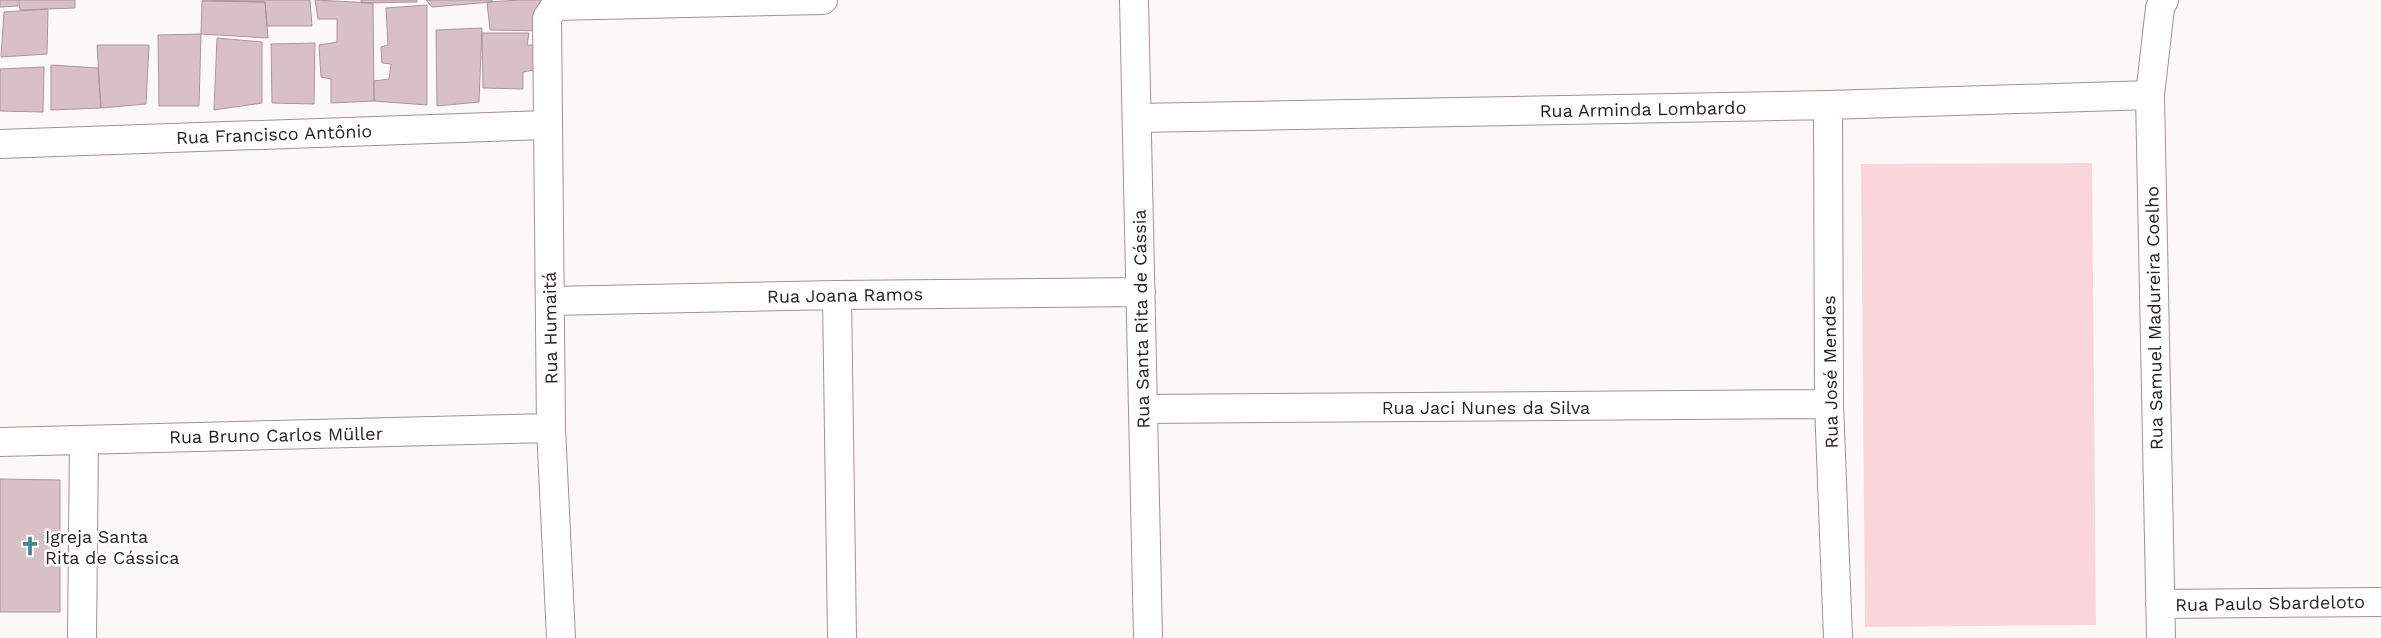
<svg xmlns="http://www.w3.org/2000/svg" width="2381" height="638" viewBox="0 0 2381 638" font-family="'Work Sans',sans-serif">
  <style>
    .green { fill: #fbd5dc }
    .building { fill: #d9c0c4; stroke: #ac9598 }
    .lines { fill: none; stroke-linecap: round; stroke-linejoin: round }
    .minor-casing { stroke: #a68f93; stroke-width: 30 }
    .minor { stroke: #fff; stroke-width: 28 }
    .labels { text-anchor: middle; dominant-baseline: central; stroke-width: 5; stroke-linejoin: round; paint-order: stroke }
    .street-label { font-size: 18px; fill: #2a2122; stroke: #fff }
    .poi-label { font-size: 18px; fill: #2a2122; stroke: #fff; text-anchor: start }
  </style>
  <rect width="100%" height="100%" fill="#fdf8f8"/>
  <path class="green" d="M2092,163L2096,625L1865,627L1861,164Z"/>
  <path class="building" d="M0,0H18V6L0,7Z
    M19,0H75V8L20,10Z
    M202,0H310L312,26H267L265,2Z
    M315,0L373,3L374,101L331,103V79L321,77L319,45L337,42V19H318Z
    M361,0H417V2L361,3Z
    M426,0H492V2L432,7Z
    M522,0H540L543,31L490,30L487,2Z
    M202,1L265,2L268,38L201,34Z
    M427,5V105L374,101V81L389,79L391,64L382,63L381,47L388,45L386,8Z
    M48,9L47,54L1,57L4,12Z
    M482,28L479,102L437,106L436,30Z
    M482,33H529L527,45H534V70L523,72V89L483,88Z
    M201,34L199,106H159L158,35Z
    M217,38L262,42V103L214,110Z
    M315,43L314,104L272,103L271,44Z
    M97,45H149L146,104L101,108Z
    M51,65L98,68L101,108L51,110Z
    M44,67L43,112L0,111V69Z
    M0,479L60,480V612H0Z"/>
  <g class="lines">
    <defs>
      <path id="minor" d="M1134,0L1148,638
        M1828,105L1829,404L1838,638
        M1137,118L1828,105L2150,95
        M0,144L547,125
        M837,295L842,638
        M550,301L837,295L1141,292
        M1143,409L1829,404
        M0,442L551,428
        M2160,604L2381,602
        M82,638L84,440
        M561,638L551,428L547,18L555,6L823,0
        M2161,638L2150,95L2160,8L2164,0"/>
    </defs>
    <use href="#minor" class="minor-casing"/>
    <use href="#minor" class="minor"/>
  </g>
  <defs>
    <symbol id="church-bare" viewBox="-9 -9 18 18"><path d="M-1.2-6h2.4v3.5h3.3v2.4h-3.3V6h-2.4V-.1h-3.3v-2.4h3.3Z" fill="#458799" stroke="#fff" stroke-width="2.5" paint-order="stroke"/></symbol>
  </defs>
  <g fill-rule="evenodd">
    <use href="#church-bare" x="16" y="532" width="28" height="28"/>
  </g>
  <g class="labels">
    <g class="street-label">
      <text transform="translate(1643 109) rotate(-1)">Rua Arminda Lombardo</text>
      <text transform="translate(274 134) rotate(-2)">Rua Francisco Antônio</text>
      <text transform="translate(845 295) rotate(-1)">Rua Joana Ramos</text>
      <text transform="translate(2154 318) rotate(-91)">Rua Samuel Madureira Coelho</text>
      <text transform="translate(1141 319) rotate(-91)">Rua Santa Rita de Cássia</text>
      <text transform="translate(550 328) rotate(-91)">Rua Humaitá</text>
      <text transform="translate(1830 372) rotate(-91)">Rua José Mendes</text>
      <text x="1486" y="407">Rua Jaci Nunes da Silva</text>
      <text transform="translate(276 435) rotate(-1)">Rua Bruno Carlos Müller</text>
      <text transform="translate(2270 603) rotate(-1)">Rua Paulo Sbardeloto</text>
    </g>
    <g class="poi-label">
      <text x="45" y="536">Igreja Santa<tspan x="45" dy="21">Rita de Cássica</tspan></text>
    </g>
  </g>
</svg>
